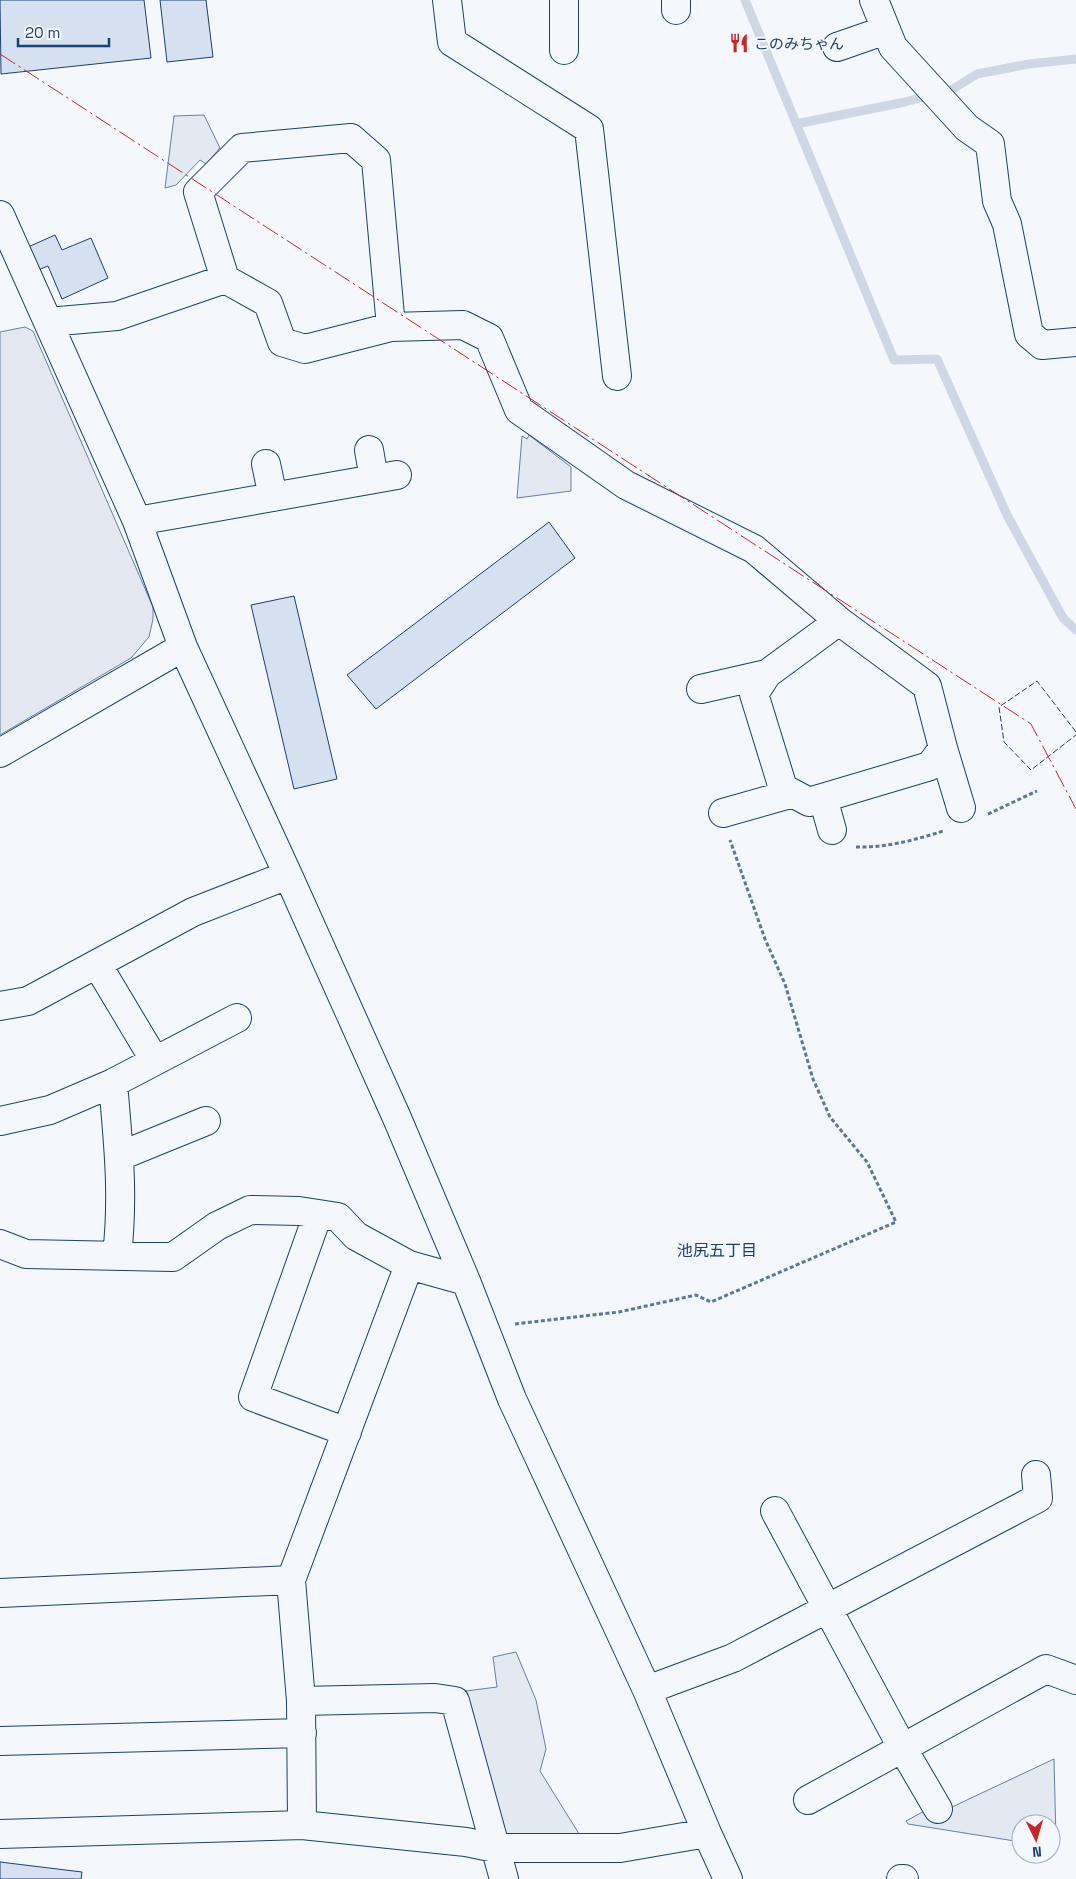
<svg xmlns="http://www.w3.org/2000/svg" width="1076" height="1879" viewBox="0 0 1076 1879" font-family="'Space Grotesk','Noto Sans JP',sans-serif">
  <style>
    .green { fill: #e3e9f0; stroke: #687fa3 }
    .parking { fill: #e3e8f0; stroke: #687fa3 }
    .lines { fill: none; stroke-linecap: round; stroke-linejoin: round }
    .stream { stroke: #cfd7e4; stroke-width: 9 }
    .building { fill: #d5e0f0; stroke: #1d3f73 }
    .minor-casing { stroke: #1d3f73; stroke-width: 30 }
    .path { stroke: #5e769c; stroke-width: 3; stroke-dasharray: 4 2.5; stroke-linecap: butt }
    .minor { stroke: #f4f7fb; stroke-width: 28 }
    .fence { stroke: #1d3f73; stroke-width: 1; stroke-dasharray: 6 2.5; stroke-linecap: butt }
    .power { stroke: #c62828; stroke-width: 1; stroke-dasharray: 18 4 2.5 4; stroke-linecap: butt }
    .labels { text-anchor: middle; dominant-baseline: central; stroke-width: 4; stroke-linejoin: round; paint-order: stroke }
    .poi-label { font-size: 15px; fill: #1d3f73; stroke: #f4f7fb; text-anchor: start }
    .neighbourhood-label { font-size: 16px; fill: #1d3f73; stroke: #f4f7fb }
  </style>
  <rect width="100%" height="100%" fill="#f4f7fb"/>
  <path class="green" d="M204,115L220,148L206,164L200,160L176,185L165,188L174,116Z
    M529,435L571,467V491L517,498L522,436L527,439Z
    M516,1652L536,1700L546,1749L540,1771L581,1837L506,1839L497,1831L466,1691L497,1687L493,1657Z
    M1054,1759L1056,1840H1051V1824H1021V1842L908,1824L906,1821L930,1808L935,1815Z"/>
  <path class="parking" d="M25,327L33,331L153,607V619L149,637L131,658L0,735V332Z"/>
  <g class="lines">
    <path class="stream" d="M745,0L894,360L937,359L1007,515L1063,618L1076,630
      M796,124L905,102L953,89L977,74L1029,64L1076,59"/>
  </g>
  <path class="building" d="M0,0H144L151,58L1,74Z
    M160,0H206L213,57L167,62Z
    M55,235L62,250L91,238L108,278L62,299L48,266L38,270L28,247Z
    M549,522L575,558L376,709L347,675Z
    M294,596L337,779L294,789L251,605Z
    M0,1862L82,1872L81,1879H0Z"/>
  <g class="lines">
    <defs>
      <path id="minor" d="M447,0L452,42L589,129L617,376
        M564,0V50
        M874,0L893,47L967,128L990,144L997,201L1007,224L1029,334L1042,345L1076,342
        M676,10V0
        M837,47L886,30
        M0,215L137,521L183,647L288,875L397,1118L466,1281L512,1399L647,1690L707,1833L728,1879
        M225,279L198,192L242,148L351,138L376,160L391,327
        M48,322L117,316L225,279L268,303L282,342L305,349L391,327L463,325L489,338L519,410L626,485L754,549L839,621L927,686L943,748L930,766L809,802L783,788L754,694L767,674L839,621
        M369,450L374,479
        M266,464L273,497
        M137,521L397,475
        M701,689L767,674
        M943,748L961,808
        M0,753L183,647
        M823,798L832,830
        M723,813L790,794
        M97,964L155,1061
        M0,1006L28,1001L193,912L288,875
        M113,1083C118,1142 124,1195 117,1255
        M0,1121L50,1110L113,1083L237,1018
        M120,1156L206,1121
        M318,1214L253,1397L347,1432
        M0,1244L26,1254L173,1257L217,1226L250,1210L299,1211L338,1217L356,1236L409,1265L466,1281
        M775,1511L903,1749L938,1809
        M291,1580L301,1701L302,1825
        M0,1593L291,1580L409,1265
        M647,1690L733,1658L1038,1498L1036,1475
        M301,1701L435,1698L455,1701L504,1879
        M0,1741L302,1733
        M808,1800L1046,1669L1076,1680
        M0,1834L302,1825L466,1842L495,1848H620L707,1833
        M901,1879H904"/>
    </defs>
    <use href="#minor" class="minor-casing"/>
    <path class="path" d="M988,814L1037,791
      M856,847C884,848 916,840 943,831
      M515,1324L619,1312L696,1295L711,1302L896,1222L867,1162L830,1117L813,1079L785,984L765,939L730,840"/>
    <use href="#minor" class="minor"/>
    <path class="fence" d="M1076,732L1037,681L999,707L1004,742L1031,770L1076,735"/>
    <path class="power" d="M0,54L1031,724L1076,809"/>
  </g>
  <defs>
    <symbol id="restaurant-bare" viewBox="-9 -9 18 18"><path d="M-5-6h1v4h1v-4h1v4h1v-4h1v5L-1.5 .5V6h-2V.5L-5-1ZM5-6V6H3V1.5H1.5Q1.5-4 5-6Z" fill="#c62828" stroke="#f4f7fb" stroke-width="2.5" paint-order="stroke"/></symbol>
  </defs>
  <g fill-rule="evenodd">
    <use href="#restaurant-bare" x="725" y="29" width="28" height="28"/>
  </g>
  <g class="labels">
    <g class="poi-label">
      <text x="754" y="43">このみちゃん</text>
    </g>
    <g class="neighbourhood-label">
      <text x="717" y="1250">池尻五丁目</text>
    </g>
  </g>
  <g transform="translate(1036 1839) rotate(175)"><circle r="24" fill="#f4f7fb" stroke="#9eadc5"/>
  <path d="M0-4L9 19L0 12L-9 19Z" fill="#c62828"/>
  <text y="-8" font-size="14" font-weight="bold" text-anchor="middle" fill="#1d3f73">N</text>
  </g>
  <path d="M18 38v8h91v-8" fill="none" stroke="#1d3f73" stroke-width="2.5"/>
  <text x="25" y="38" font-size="15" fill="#1d3f73" stroke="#f4f7fb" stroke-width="4" paint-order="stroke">20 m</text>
</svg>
